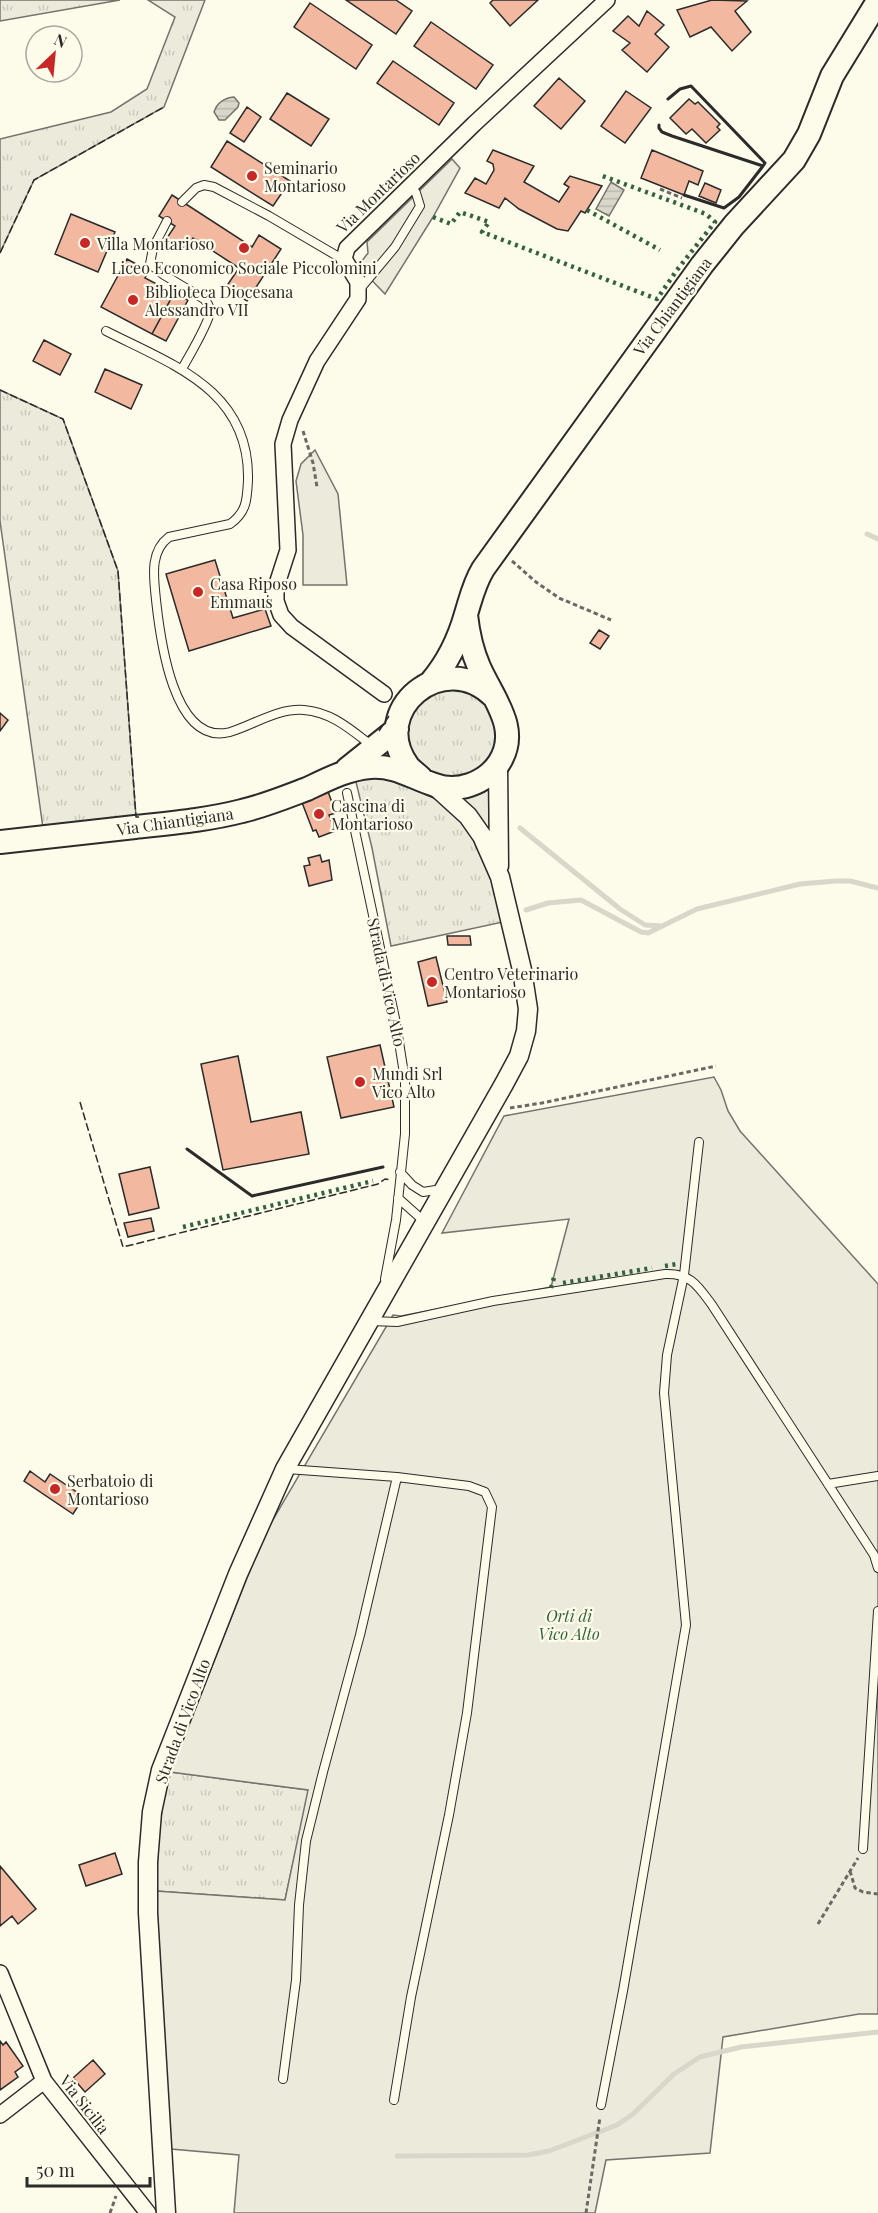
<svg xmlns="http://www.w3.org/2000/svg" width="878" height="2213" viewBox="0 0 878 2213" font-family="'Playfair Display',serif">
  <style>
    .grass { fill: url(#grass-tufts); stroke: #74746e; stroke-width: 1.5 }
    .garden { fill: #ecebdb; stroke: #74746e; stroke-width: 1.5 }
    .parking { fill: #eceadb; stroke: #74746e; stroke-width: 1.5 }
    .water { fill: url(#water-rules); stroke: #74746e; stroke-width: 1.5 }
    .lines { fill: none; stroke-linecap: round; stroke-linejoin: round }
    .stream { stroke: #d8d7c9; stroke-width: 5 }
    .building { fill: #f2b8a0; stroke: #2b2b2b; stroke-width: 1.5 }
    .service-casing { stroke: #2b2b2b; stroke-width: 10 }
    .minor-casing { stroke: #2b2b2b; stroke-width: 18 }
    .tertiary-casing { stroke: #2b2b2b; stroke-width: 21 }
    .primary-casing { stroke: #2b2b2b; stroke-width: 26 }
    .path { stroke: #6a6964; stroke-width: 3; stroke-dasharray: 4.5 3; stroke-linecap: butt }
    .service { stroke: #fdfbea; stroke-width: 8 }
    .minor { stroke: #fdfbea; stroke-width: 15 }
    .tertiary { stroke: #fdfbea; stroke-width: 18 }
    .primary { stroke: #fdfbea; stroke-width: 22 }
    .hedge { stroke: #34623c; stroke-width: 4.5; stroke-dasharray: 3 4.5; stroke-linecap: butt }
    .fence { stroke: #2b2b2b; stroke-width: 1.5; stroke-dasharray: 8 3; stroke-linecap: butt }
    .wall { stroke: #2b2b2b; stroke-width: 3 }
    .poi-dot { fill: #c62828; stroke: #fdfbea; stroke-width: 2 }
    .labels { text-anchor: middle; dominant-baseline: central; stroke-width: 4.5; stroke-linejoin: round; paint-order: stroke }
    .poi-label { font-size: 16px; fill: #2b2b2b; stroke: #fdfbea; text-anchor: start }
    .street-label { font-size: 16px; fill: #2b2b2b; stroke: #fdfbea }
    .park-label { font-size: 16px; font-style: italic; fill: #34623c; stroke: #fdfbea }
  </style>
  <defs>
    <pattern id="grass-tufts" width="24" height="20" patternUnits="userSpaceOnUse" patternTransform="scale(1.5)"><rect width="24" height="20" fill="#ecebdb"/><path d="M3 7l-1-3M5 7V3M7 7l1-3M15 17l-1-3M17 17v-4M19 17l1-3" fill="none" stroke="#cbcabc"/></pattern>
    <pattern id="water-rules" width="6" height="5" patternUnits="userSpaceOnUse" patternTransform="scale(1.5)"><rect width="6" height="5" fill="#d8d7c9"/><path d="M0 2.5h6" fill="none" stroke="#bab9ad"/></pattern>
  </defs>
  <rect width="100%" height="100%" fill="#fdfbea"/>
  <path class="grass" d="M0,0H120L0,21Z
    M148,0H205L164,107L34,180L0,253V139L111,112L147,89L175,17Z
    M0,390L63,419L118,571L136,817L43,828L0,521Z
    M407 733a45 45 0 1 1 90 0a45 45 0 1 1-90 0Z
    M376,775C395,779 410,786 427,795C435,799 445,803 452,809C484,833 493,886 503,922L391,946L372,848L355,778Z
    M494,784L492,842L459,799L473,796Z
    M170,1772L309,1790L285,1900L156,1891C158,1850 159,1811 170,1772Z"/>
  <path class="garden" d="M714,1077L721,1090L728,1111L740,1131L878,1284V2014H859L723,2037L710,2153L606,2160L595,2213H234L239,2155L171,2149L156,1891L285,1900L308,1790L170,1772L264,1535L393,1315L401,1316L551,1287L569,1219L442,1233L504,1116Z"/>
  <path class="parking" d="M452,159L460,168L433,217L385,294L358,266L368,253L367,242Z
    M315,450L338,494L347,585H303V535L296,481L301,464Z"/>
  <path class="water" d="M234,97L239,103L238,107L225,120H219L214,112C217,103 224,98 234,97Z
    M611,182L624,190L609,216L596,209Z"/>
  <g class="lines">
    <path class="stream" d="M867,534L878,539
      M520,828L620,909L645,925L662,926
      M526,910L548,903L581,900L641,932L648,933L697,909L800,884L836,881H850L878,888
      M397,2156L528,2155L549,2151L617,2125L633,2114L674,2074L700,2057L741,2047L878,2032"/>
  </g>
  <path class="building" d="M346,0H396L412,11L396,34Z
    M493,0H538L510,26L490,3Z
    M712,0L747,1L735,11L751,32L732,51L711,27L690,37L677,10Z
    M310,3L372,45L356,69L294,27Z
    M647,11L664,25L655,34L669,47L647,72L622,50L630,43L613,31L628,16L639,26Z
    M431,22L493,65L476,89L414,46Z
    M393,61L454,103L439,125L377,83Z
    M559,78L585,101L561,129L534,106Z
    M626,91L651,108L625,143L601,126Z
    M287,93L329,119L311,146L270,119Z
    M689,99L695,104L698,102L720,124L717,127L720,130L706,143L692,129L686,134L670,118Z
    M247,107L261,117L244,142L230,133Z
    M227,141L290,181L273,206L211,167Z
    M493,150L534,166L524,182L559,202L569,187L564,184L570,176L602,186L585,213L581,211L568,231L557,229L519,209L505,198L499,208L465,193L475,178L486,184L494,170L493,164L487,161Z
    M652,150L703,171L698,185L689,181L684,195L641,178Z
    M705,183L721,190L716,203L699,196Z
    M172,195L252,247L259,235L281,249L247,301L226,287L239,268L193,238L186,250L167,238L175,226L159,216Z
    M71,214L115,232L98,272L55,254Z
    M127,259L149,271L145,278L174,293L152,334L101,307Z
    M174,293L188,300L166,341L152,334Z
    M44,340L71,354L60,375L33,361Z
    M105,369L142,385L131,409L95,392Z
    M215,560L233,618L265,609L271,626L189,651L166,574Z
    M599,630L609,636L600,649L590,643Z
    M0,713L8,720L0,731Z
    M327,789L336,813L329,815L335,831L319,837L316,830L313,831L301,800Z
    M320,855L322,862L329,860L332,880L309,886L304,866L310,865L308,858Z
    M447,936H470L471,945H448Z
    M436,957L447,1002L428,1006L418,962Z
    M380,1045L394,1107L341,1118L327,1057Z
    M238,1056L251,1122L301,1112L309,1154L223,1170L201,1064Z
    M150,1167L159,1208L129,1215L119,1174Z
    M151,1218L154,1231L128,1237L124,1223Z
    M30,1471L45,1482L50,1474L84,1497L73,1514L24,1481Z
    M115,1853L122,1874L86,1886L79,1865Z
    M0,1866L36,1909L18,1924L12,1916L0,1926Z
    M0,2041L3,2045L6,2042L23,2066L15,2072L18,2077L0,2090Z
    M93,2060L105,2074L85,2092L73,2078Z"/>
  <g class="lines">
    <defs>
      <path id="service" d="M182,202L196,188L204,185L214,187L269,216L344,260
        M167,221L153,248L150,264L164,275L204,299C208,303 210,306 210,312C208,325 189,356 182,369
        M360,289L395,247L420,206L416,193L410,185
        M106,331C173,365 250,390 248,480C247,499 247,512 230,524L169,537C149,552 154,578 156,600C160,637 173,747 230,732C254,725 277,708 304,710C331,712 350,729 371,745
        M347,793L396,1023L405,1080V1134L396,1220L385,1279
        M400,1172L412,1185L423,1192L442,1189
        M398,1198L426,1223
        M371,1321L397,1322L493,1301L665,1274C691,1273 698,1286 712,1305L874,1555L878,1568
        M287,1469L397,1477L469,1486L485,1492L492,1507L467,1713L449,1815L411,1997L394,2100
        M828,1484L878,1476
        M863,1849L878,1611
        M283,2079L296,1980L299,1905L306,1841L323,1772L360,1635L397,1477
        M601,2105L623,1991L686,1625L664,1393L667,1355L684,1275L699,1142"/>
      <path id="minor" d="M384,694L292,627L281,615L276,601V587L288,550L283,444L290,420L317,361L358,299V282L344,259L347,248L474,124L607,0
        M0,1973L44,2081L148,2213
        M0,2115L44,2081"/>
      <path id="tertiary" d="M498,764L499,866
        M166,2213L148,1913V1862L152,1812L161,1770L238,1574L285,1469L504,1084L519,1056L526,1031L528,1009L522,970L500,877L482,836L468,816L435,786"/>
      <path id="primary" d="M431,682C448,662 459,639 466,614C471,598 474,584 483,569L702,265L734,225L794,160L809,134L832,76L878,1
        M347,769L397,729
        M421,778C417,774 411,770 408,766C367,710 444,647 493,696
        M0,842C45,837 90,832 135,827C171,823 207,820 242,811C264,806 286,797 307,789C328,779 347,769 370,767C396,765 412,778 435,785C457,793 485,784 499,763C521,729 493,699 479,667C472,651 468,633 466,615"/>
    </defs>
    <use href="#service" class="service-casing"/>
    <use href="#minor" class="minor-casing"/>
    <use href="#tertiary" class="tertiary-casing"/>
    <use href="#primary" class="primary-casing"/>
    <path class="path" d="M660,189L682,198
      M303,431L313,463L317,487
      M512,561L536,582L559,598L611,620
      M510,1108L542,1103L716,1066
      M850,1871L855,1888L863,1892L878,1894
      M818,1924L858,1858
      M110,2213L116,2196
      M586,2213L600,2117"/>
    <use href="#service" class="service"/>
    <use href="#minor" class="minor"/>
    <use href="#tertiary" class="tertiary"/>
    <use href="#primary" class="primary"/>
    <path class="hedge" d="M587,210L660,250
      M433,217L451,224L460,212L489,222L482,232L657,299L677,270L715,222L706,214L600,175
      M183,1227L373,1181
      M665,1266L677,1264
      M563,1283L652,1268
      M551,1288L555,1274"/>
    <path class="fence" d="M0,253L34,180L164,107
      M0,390L63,419L118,571L136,817H139
      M379,731L389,716
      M80,1102L123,1247L378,1184L385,1179L391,1180"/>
    <path class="wall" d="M668,99L680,89L691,86L765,163L763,166
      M659,125V128L662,132L672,136L763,166L739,197L724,208L684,195
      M187,1149L252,1196L383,1167"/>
  </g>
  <g class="poi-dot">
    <circle cx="252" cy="176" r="6"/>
    <circle cx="85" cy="243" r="6"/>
    <circle cx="244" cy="248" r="6"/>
    <circle cx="133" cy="300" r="6"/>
    <circle cx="198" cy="592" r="6"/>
    <circle cx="319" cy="814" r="6"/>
    <circle cx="432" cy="982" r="6"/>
    <circle cx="360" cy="1082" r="6"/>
    <circle cx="55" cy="1489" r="6"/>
  </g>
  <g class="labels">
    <g class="poi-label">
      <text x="264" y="167">Seminario<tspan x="264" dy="18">Montarioso</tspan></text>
      <text x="97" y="243">Villa Montarioso</text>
      <text x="244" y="267" text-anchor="middle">Liceo Economico Sociale Piccolomini</text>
      <text x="145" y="291">Biblioteca Diocesana<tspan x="145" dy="18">Alessandro VII</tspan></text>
      <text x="210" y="583">Casa Riposo<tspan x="210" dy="18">Emmaus</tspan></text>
      <text x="331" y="805">Cascina di<tspan x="331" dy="18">Montarioso</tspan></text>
      <text x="444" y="973">Centro Veterinario<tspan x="444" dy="18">Montarioso</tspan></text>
      <text x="372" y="1073">Mundi Srl<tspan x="372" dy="18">Vico Alto</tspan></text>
      <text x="67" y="1480">Serbatoio di<tspan x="67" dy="18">Montarioso</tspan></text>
    </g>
    <g class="street-label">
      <text transform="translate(378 192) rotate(-44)">Via Montarioso</text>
      <text transform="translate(672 306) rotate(-53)">Via Chiantigiana</text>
      <text transform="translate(175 821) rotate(-8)">Via Chiantigiana</text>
      <text transform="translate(387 982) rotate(78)">Strada di Vico Alto</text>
      <text transform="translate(182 1721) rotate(-70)">Strada di Vico Alto</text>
      <text transform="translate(85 2104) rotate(52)">Via Sicilia</text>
    </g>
    <g class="park-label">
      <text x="569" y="1615">Orti di<tspan x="569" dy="18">Vico Alto</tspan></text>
    </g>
  </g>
  <g transform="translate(54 54) rotate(26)"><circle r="28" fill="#fdfbea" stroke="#a9a89e" stroke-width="1.5"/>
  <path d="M0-4.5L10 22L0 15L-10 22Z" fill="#c62828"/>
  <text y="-9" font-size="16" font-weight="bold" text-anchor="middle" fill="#2b2b2b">N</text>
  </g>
  <path d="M27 2177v9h123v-9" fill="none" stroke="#2b2b2b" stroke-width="3"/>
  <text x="36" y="2177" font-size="18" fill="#2b2b2b" stroke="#fdfbea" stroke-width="4.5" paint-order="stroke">50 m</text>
</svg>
